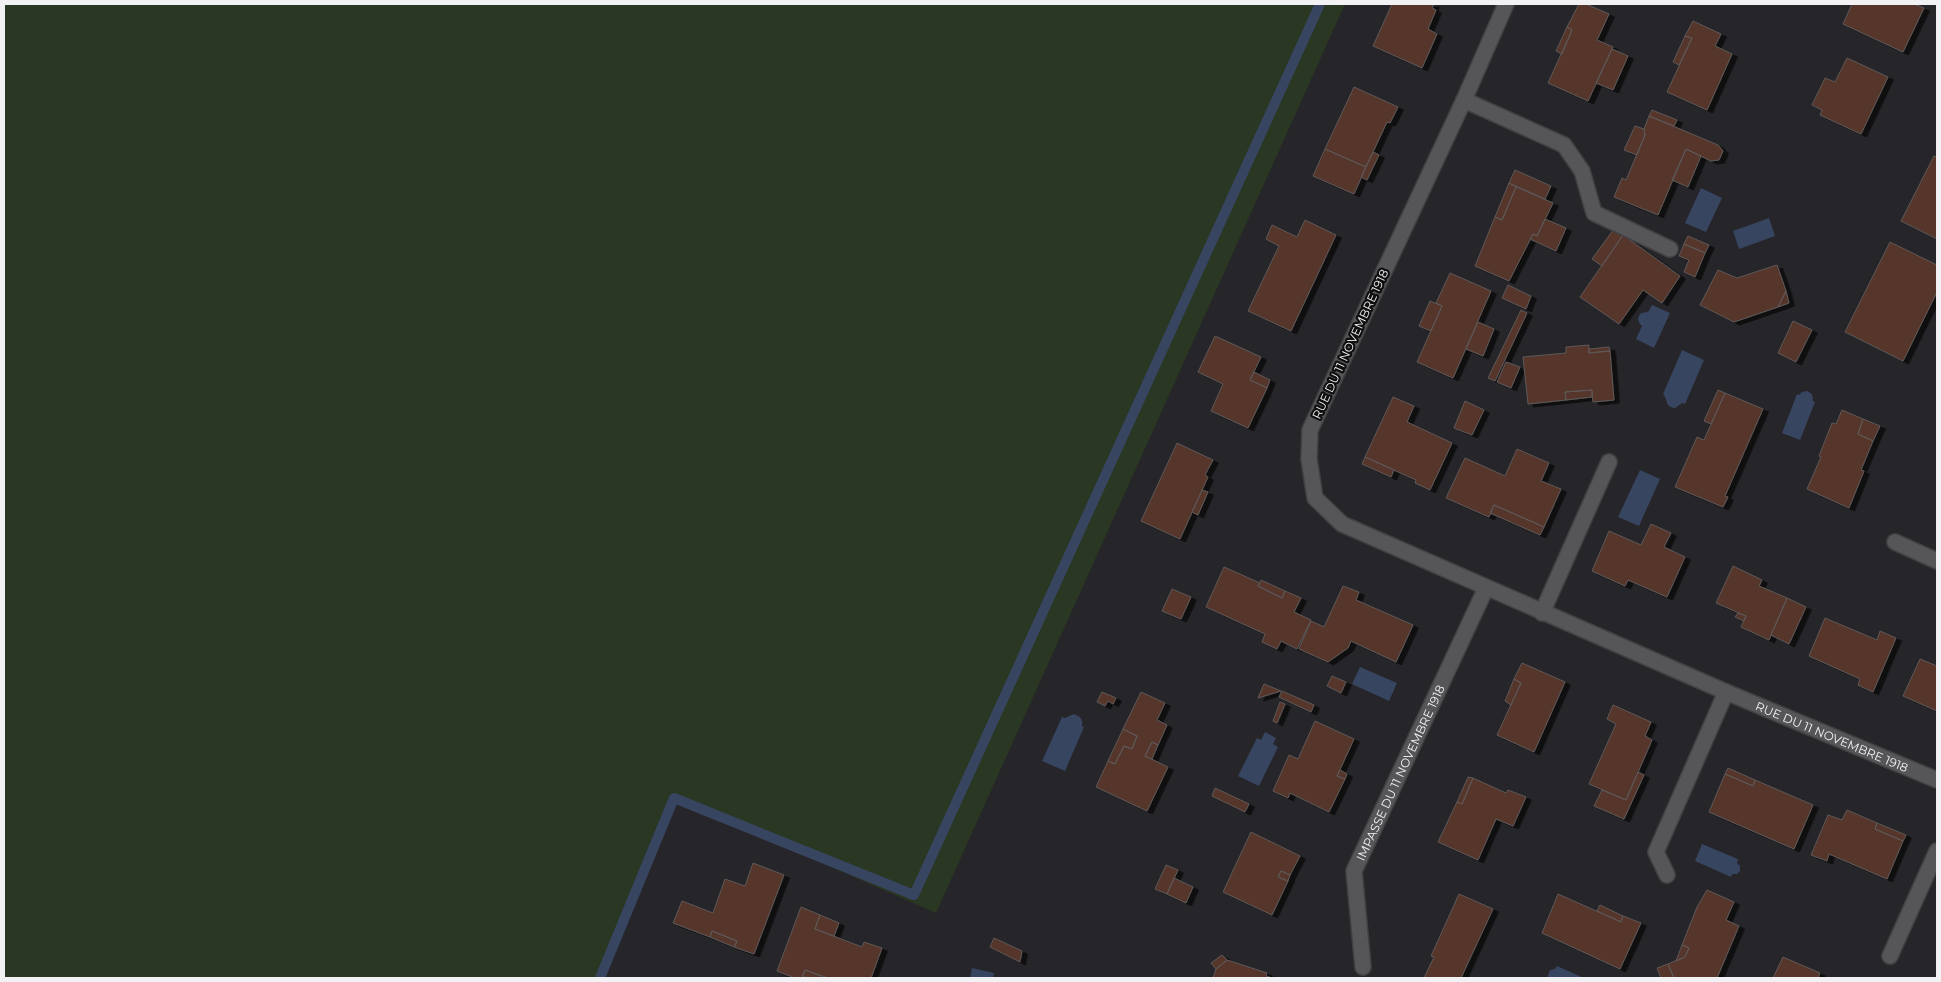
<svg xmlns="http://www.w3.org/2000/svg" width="1941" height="982" viewBox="0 0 1941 982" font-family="Montserrat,sans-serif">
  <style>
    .green { fill: #2a3723 }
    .water { fill: #384561 }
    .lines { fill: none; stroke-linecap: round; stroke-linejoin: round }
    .stream { stroke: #384561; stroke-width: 10 }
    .building { fill: #56352c; stroke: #5e5958; filter: url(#shadow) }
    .lane-casing { stroke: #414143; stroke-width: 18 }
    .street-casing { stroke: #414143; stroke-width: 18 }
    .lane { stroke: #565558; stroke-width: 15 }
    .street { stroke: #565558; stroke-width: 15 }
    .labels { text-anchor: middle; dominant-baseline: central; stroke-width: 4.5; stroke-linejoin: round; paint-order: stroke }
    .street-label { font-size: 12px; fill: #f2f2f4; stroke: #0f0f10 }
  </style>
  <defs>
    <filter id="shadow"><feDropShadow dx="5.5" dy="3" stdDeviation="0" flood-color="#0009"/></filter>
  </defs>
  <rect width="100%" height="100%" fill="#262529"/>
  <path class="green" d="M4,4H1345L936,913L674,798L600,978H4Z"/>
  <path class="water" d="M1701,188L1722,198L1706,232L1685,223Z
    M1769,218L1775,236L1739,249L1733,231Z
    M1652,305L1670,313L1654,348L1636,339L1642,326C1637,321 1637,318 1641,313L1648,312Z
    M1682,350L1704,360L1685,404L1682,403L1675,408C1665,407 1668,400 1663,394Z
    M1807,391L1812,394L1813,401L1815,402L1800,440L1782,433L1797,394L1799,395L1802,392Z
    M1640,470L1660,479L1639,526L1618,517Z
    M1360,667L1397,683L1389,701L1352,684Z
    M1074,714C1080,717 1083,718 1082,726L1084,727L1065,771L1042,761L1062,717L1065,718Z
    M1265,732L1276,738L1273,744L1278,747L1259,786L1238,776L1257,738L1261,740Z
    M1702,844L1738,859L1737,863L1740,866V871L1737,874H1732L1731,877L1695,861Z
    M1557,966L1584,978H1547L1550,970L1555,969Z
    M972,968L994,973L993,978H970Z"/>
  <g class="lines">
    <path class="stream" d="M600,978L674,798L914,895L1320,4"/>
  </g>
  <path class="building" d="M1392,4H1434L1432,8L1436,10L1428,29L1437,34L1422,68L1373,46Z
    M1579,4H1586L1609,14L1597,40L1613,47L1588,101L1548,83L1572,30L1567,27Z
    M1852,4H1914L1924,8L1903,52L1843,24Z
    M1693,21L1721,34L1715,46L1732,54L1707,110L1667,92L1692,38L1685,36Z
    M1567,27L1572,30L1562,54L1556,51Z
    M1685,36L1692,38L1679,65L1673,62Z
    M1612,49L1628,56L1613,90L1596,83Z
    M1847,58L1888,77L1861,134L1820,115L1822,110L1812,105L1825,78L1835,82Z
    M1354,87L1398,107L1390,123L1387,122L1366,167L1325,149Z
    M1652,110L1677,120L1674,126L1649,116Z
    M1649,116L1718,145L1723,151L1719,160L1711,161L1686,149L1658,215L1614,197L1622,178L1626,180L1645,135L1644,129Z
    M1635,126L1644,129L1645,135L1637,155L1624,150Z
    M1325,149L1366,167L1354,194L1313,176Z
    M1686,149L1701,156L1688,187L1672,180Z
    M1373,152L1379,155L1367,180L1361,177Z
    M1934,156L1937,157V239L1901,221Z
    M1515,170L1551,186L1545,199L1509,183Z
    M1509,183L1516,187L1502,220L1495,217Z
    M1516,187L1553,203L1537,236L1533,234L1509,281L1475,266L1495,217L1502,220Z
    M1545,219L1566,228L1556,251L1530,239L1533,234L1537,236Z
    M1305,220L1336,235L1291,331L1248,311L1279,246L1266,239L1272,225L1297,237Z
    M1614,229L1623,235L1602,266L1592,259Z
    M1623,235L1680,276L1662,303L1643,290L1619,324L1580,297Z
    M1688,236L1709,245L1705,253L1684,244Z
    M1890,242L1937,265V292L1903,361L1845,332Z
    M1684,244L1705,253L1695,277L1684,272L1689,260L1679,256Z
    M1777,265L1786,291L1778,307L1734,322L1700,305L1718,270L1737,278Z
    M1450,273L1491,291L1453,378L1417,362L1442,306L1436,303Z
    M1508,285L1531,296L1526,309L1502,298Z
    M1786,291L1789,303L1778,307Z
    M1430,301L1442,306L1431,331L1419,326Z
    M1521,310L1527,313L1495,381L1488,378Z
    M1793,321L1812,330L1796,362L1778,353Z
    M1478,322L1494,329L1483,356L1466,349Z
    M1215,336L1261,357L1250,380L1267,388L1248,428L1211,411L1223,384L1198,372Z
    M1589,345V353L1610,351L1614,400L1593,402L1592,390L1565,392L1566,400L1528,404L1523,357L1566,353V347Z
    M1609,347L1610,351L1589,353V349Z
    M1506,362L1520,367L1511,388L1497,382Z
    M1254,372L1270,380L1267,388L1250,380Z
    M1592,390V397L1566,400L1565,392Z
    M1718,390L1725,393L1711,424L1704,421Z
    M1725,393L1763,409L1725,496L1728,497L1723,507L1675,487L1697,437L1704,440Z
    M1393,397L1414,406L1407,422L1452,443L1430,490L1415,483L1416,480L1365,457Z
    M1465,401L1484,410L1472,435L1454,428Z
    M1842,410L1863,419L1858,434L1873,441L1861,470L1864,471L1849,508L1807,489L1821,457L1819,456L1832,423L1836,424Z
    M1863,419L1880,426L1873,441L1858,434Z
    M1177,443L1213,460L1205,475L1208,477L1180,539L1141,521Z
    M1517,449L1549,463L1541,481L1561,489L1544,527L1494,505L1489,517L1446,498L1465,458L1505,476Z
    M1365,457L1394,470L1391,477L1362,464Z
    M1202,490L1208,492L1198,515L1192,512Z
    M1494,505L1544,527L1540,535L1490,513Z
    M1651,524L1671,533L1664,547L1685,557L1667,597L1628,580L1625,586L1592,571L1609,531L1641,545Z
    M1733,566L1762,580L1759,586L1787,598L1769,640L1741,627L1746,616L1716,603Z
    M1224,567L1260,583L1258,586L1282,598L1285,591L1301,598L1294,612L1311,620L1297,649L1281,641L1277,649L1262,642L1265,634L1206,607Z
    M1261,580L1285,591L1282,598L1258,586Z
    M1343,586L1359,592L1356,600L1413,625L1396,662L1351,641L1348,648L1328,662L1299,649L1311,621L1324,627Z
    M1172,589L1191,597L1181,619L1162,611Z
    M1787,598L1806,607L1789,644L1771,635Z
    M1738,613L1746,616L1744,621L1735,617Z
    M1825,618L1877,640L1880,631L1896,638L1873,692L1858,685L1860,679L1809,656Z
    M1920,659L1937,666V711L1903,696Z
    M1522,663L1565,682L1534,752L1497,735L1521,683L1514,679Z
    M1332,676L1346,682L1341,693L1327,686Z
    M1514,679L1521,683L1511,705L1505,701Z
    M1264,684L1281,691L1258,698Z
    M1282,691L1314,705L1311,712L1279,697Z
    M1102,692L1116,698L1113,704L1108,701L1105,706L1097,702Z
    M1141,692L1165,703L1157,720L1167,725L1158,745L1152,742L1145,756L1168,767L1147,811L1096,787L1108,761L1115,764L1124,746L1132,749L1137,736L1123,729Z
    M1280,702L1285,704L1277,723L1273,721Z
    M1613,705L1651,722L1645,736L1652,740L1626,800L1589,784L1616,724L1607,719Z
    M1315,721L1354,739L1337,776L1345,779L1329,812L1290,793L1288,798L1273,791L1289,755L1298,759Z
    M1123,729L1137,736L1132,749L1124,746L1115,764L1108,761Z
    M1152,742L1158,745L1152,759L1145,756Z
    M1728,768L1755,780L1753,786L1725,774Z
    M1340,770L1347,774L1345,779L1337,776Z
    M1638,772L1644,775L1624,819L1594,806L1602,790L1626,800Z
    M1725,774L1753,786L1755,780L1813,805L1794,849L1709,812Z
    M1468,777L1473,778L1462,804L1457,802Z
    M1473,778L1506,793L1508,790L1526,797L1513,826L1496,819L1478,860L1438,842L1457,802L1462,804Z
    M1215,788L1249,804L1245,812L1212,796Z
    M1847,810L1877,823L1875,829L1903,841L1887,879L1829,854L1827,861L1811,855L1828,815L1842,820Z
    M1877,823L1906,835L1903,841L1875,829Z
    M1251,832L1300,856L1290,875L1281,871L1278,877L1288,881L1272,915L1223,892Z
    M753,863L784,875L754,954L734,947L737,941L712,931L710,937L673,923L682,901L713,913L725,879L745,886Z
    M1166,865L1178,870L1167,894L1155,889Z
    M1281,871L1290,875L1288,881L1278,877Z
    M1174,878L1193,887L1186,903L1167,894Z
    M1707,890L1734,902L1726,920L1739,926L1717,978H1674L1668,964L1685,957L1689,948L1682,945L1697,907Z
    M1459,894L1493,909L1461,978H1424L1434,957L1431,956Z
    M1558,894L1621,922L1623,916L1641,923L1620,969L1542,933Z
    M1600,905L1623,916L1621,922L1597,911Z
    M801,907L820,915L815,929L862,947L864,942L882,948L871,978H828L805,970L802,978H795L777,971Z
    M820,915L839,923L834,936L815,929Z
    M712,931L737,941L734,947L710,937Z
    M994,938L1022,951L1020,962L990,947Z
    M1682,945L1689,948L1685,957L1676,961Z
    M1222,955L1227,960L1216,969L1211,963Z
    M1783,957L1820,973L1818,978H1773Z
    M1227,960L1267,973L1266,976L1272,978H1213L1216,969Z
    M1668,964L1674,978H1661L1657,968Z
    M805,970L821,976V978L802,977Z"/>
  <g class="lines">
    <defs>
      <g id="lane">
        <path id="s1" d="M1363,967L1354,871L1486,588"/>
      </g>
      <g id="street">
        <path id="s2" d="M1506,4L1464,100L1310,430L1309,459L1315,498L1342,524L1726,692L1937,780"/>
        <path d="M1464,100L1564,145L1582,171L1594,213L1670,249"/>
        <path d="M1895,542L1937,561"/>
        <path d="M1542,613L1609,462"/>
        <path d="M1667,875L1656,852L1726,692"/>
        <path d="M1890,956L1937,851"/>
      </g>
    </defs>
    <use href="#lane" class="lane-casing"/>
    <use href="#street" class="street-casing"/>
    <use href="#lane" class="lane"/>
    <use href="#street" class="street"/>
  </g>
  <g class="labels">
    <g class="street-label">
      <text transform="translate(1350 344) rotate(-65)">RUE DU 11 NOVEMBRE 1918</text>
      <text stroke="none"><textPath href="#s2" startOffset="1109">RUE DU 11 NOVEMBRE 1918</textPath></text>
      <text stroke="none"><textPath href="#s1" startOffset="205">IMPASSE DU 11 NOVEMBRE 1918</textPath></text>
    </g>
  </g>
  <rect width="1941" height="982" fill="none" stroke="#f2f2f4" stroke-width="10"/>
</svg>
